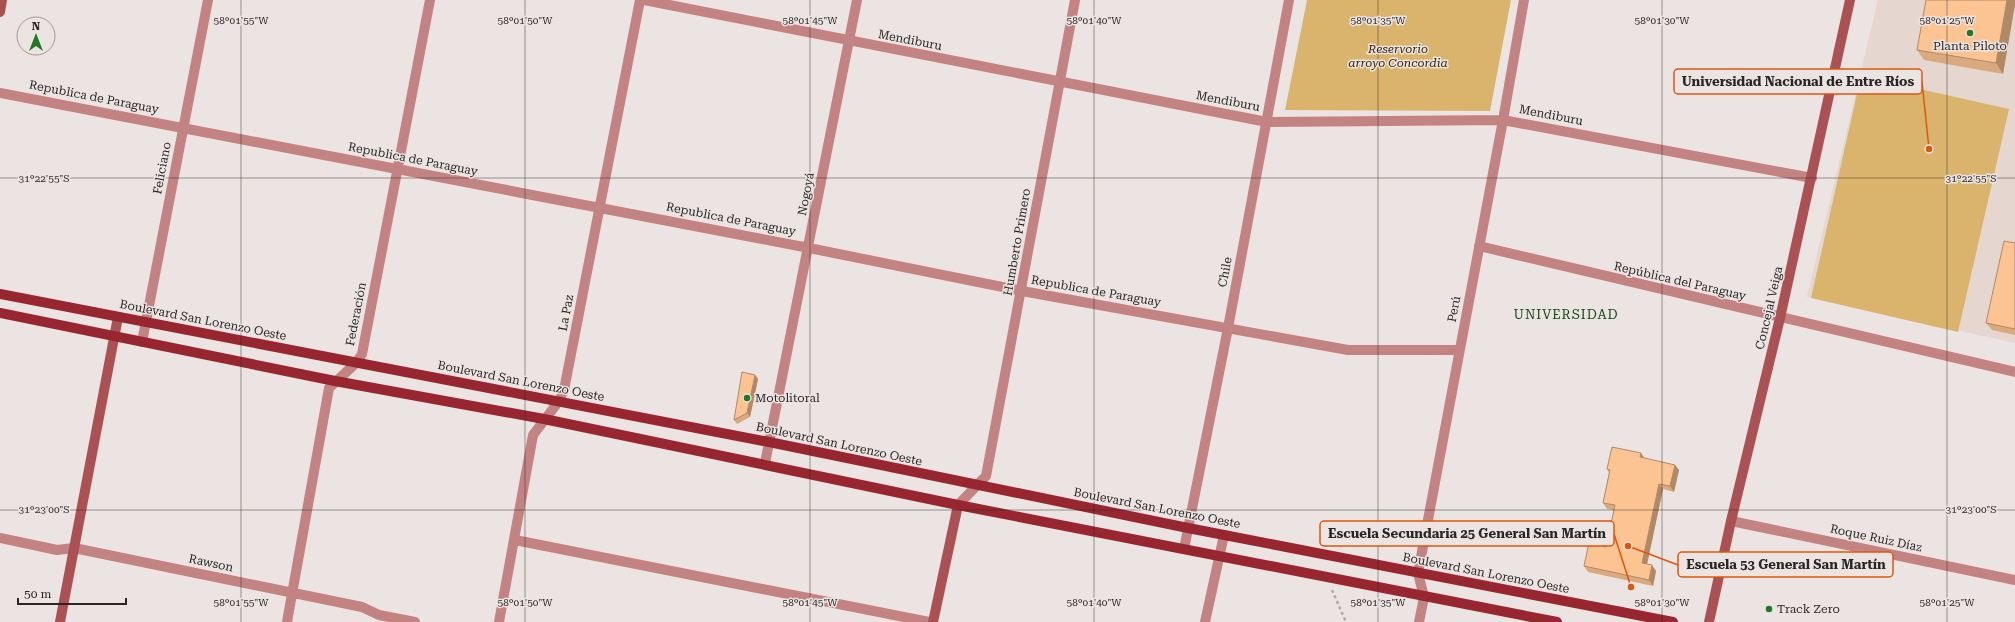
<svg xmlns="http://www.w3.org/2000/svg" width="2015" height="622" viewBox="0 0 2015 622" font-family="'Roboto Serif',serif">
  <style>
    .built { fill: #e5d6d0 }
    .green { fill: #dab46d }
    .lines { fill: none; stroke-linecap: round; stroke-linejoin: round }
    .path { stroke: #afa9a7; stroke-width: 2.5; stroke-dasharray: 3 3; stroke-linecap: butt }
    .street { stroke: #c28382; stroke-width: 10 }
    .secondary { stroke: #ab5153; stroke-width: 10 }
    .primary { stroke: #972631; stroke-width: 10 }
    .wall { fill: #daa97e }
    .shaded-wall { fill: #b18967 }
    .building { fill: #fdc493; stroke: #b18967 }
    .ticks { fill: none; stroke: #292726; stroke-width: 1; stroke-opacity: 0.45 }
    .poi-dot { fill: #237824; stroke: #ece4e2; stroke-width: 1.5 }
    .labels { text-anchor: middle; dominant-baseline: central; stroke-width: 3; stroke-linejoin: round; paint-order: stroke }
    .street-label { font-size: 12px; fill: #292726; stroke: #ece4e2 }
    .poi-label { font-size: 12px; fill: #292726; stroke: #ece4e2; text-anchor: start }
    .park-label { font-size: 12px; font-style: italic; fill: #382601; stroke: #ece4e2 }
    .neighbourhood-label { font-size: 13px; letter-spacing: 1px; fill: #144a15; stroke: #ece4e2 }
    .ticks-label { font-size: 10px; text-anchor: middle; fill: #292726; stroke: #ece4e2; stroke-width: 3; stroke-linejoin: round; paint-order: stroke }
    .leader { fill: none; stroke: #de560d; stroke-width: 1.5 }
    .callout-dot { fill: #de560d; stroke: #ece4e2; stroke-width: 1.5 }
    .callout { fill: #ece4e2; stroke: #de560d; stroke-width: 1.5 }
    .callout-label { font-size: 13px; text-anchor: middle; font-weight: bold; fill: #292726 }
  </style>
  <rect width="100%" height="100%" fill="#ece4e2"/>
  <path class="built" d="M1878,0H2015V343L1807,297Z"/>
  <path class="green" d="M1307,0H1511L1490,111L1285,110Z
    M1861,76L2009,109L1958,332L1811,298Z"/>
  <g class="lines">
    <path class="path" d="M1332,590L1346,622"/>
    <path class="street" d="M644,0L1267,122L1503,120L1812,178
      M0,93L809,248L1022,291L1348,350H1459
      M1479,246L2015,372
      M142,342L208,0
      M765,463L857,0
      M958,505L986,476L1075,0
      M1731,521L2015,580
      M0,538L57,550L74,548L362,607L379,615L415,622
      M515,540L929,622
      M1184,549L1228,328L1289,0
      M287,622L329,388L356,363L362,354L430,0
      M499,622L533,435L559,401L564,390L640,0
      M1205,622L1224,535
      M1419,622L1424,597L1418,573L1503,120L1524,0"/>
    <path class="secondary" d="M0,12L2,0
      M60,622L118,317
      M933,622L958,505
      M1709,622L1731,521L1780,318L1850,0"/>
    <path class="primary" d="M0,294L769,442L1188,528L1673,622
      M0,313L335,381L544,419L958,505L1557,622"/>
  </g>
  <path class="wall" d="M2015,0L2003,74L1924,60L1917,50Z
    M2015,243V335L1992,330L1986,323Z
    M755,375L758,379L750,417L737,424L734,420Z
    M1644,458L1679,470L1674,492L1663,489L1647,564L1656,571L1653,586L1588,572L1584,566L1606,547L1614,510L1607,509L1603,503L1609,473L1607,469Z"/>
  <path class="shaded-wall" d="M2007,0H2015V5L2003,74L1996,63Z
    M755,375L758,379L750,417L747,413Z
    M1641,453L1645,459L1640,457Z
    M1675,465L1679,470L1674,492L1670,486Z
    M1659,484L1663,489L1646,569L1642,563Z
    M1652,565L1656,571L1653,586L1649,580Z"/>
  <path class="building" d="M1926,0H2007L1996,63L1917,50Z
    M2004,241L2015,243V329L1986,323Z
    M742,372L755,375L747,413L734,420Z
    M1612,447L1641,453L1640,457L1675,465L1670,486L1659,484L1642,563L1652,565L1649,580L1584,566L1589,543L1606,547L1615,505L1603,503L1610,470L1607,469Z"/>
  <path class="ticks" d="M241,0V622M525,0V622M810,0V622M1094,0V622M1378,0V622M1662,0V622M1947,0V622M0,178H2015M0,510H2015"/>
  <g class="poi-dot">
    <circle cx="1970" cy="33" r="4"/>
    <circle cx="747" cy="398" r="4"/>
    <circle cx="1769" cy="609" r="4"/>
  </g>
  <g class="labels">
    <g class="street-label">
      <text transform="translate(910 40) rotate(11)">Mendiburu</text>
      <text transform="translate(94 97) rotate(11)">Republica de Paraguay</text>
      <text transform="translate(1228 101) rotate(11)">Mendiburu</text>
      <text transform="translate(1551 115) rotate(11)">Mendiburu</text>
      <text transform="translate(413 159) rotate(11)">Republica de Paraguay</text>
      <text transform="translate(162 168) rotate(-79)">Feliciano</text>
      <text transform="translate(806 194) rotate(-79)">Nogoyá</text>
      <text transform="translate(731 219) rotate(11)">Republica de Paraguay</text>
      <text transform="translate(1017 242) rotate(-80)">Humberto Primero</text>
      <text transform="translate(1225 272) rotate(-79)">Chile</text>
      <text transform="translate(1680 281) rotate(13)">República del Paraguay</text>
      <text transform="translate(1096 291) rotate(10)">Republica de Paraguay</text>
      <text transform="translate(1769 308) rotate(-77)">Concejal Veiga</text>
      <text transform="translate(1454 309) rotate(-79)">Perú</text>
      <text transform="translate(566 313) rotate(-79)">La Paz</text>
      <text transform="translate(356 314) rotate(-79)">Federación</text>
      <text transform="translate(203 320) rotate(11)">Boulevard San Lorenzo Oeste</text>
      <text transform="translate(521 381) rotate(11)">Boulevard San Lorenzo Oeste</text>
      <text transform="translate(839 444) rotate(12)">Boulevard San Lorenzo Oeste</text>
      <text transform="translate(1157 508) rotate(11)">Boulevard San Lorenzo Oeste</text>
      <text transform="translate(1876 538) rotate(12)">Roque Ruiz Díaz</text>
      <text transform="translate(211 563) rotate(12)">Rawson</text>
      <text transform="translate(1486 573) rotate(11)">Boulevard San Lorenzo Oeste</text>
    </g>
    <g class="poi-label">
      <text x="1970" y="46" text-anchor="middle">Planta Piloto</text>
      <text x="755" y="398">Motolitoral</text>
      <text x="1777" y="609">Track Zero</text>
    </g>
    <g class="park-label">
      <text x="1398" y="49">Reservorio<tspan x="1398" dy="14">arroyo Concordia</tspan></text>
    </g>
    <g class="neighbourhood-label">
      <text x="1566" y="314">UNIVERSIDAD</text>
    </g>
  </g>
  <g class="ticks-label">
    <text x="241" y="24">58°01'55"W</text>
    <text x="525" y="24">58°01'50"W</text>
    <text x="810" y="24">58°01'45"W</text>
    <text x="1094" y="24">58°01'40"W</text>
    <text x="1378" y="24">58°01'35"W</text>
    <text x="1662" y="24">58°01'30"W</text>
    <text x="1947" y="24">58°01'25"W</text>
    <text x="44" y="182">31°22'55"S</text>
    <text x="1971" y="182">31°22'55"S</text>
    <text x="44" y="513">31°23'00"S</text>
    <text x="1971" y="513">31°23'00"S</text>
    <text x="241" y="606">58°01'55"W</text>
    <text x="525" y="606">58°01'50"W</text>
    <text x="810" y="606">58°01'45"W</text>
    <text x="1094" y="606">58°01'40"W</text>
    <text x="1378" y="606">58°01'35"W</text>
    <text x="1662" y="606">58°01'30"W</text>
    <text x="1947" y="606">58°01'25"W</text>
  </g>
  <path class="leader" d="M1929 149L1922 82M1631 587L1614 534M1628 546L1678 565"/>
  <g class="callout-dot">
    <circle cx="1929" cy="149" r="4"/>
    <circle cx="1631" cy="587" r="4"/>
    <circle cx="1628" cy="546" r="4"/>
  </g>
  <g class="callout">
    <rect x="1674" y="69" width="248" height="25" rx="4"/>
    <rect x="1320" y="521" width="294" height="25" rx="4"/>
    <rect x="1678" y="552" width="215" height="25" rx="4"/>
  </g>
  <g class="callout-label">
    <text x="1798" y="86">Universidad Nacional de Entre Ríos</text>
    <text x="1467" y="538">Escuela Secundaria 25 General San Martín</text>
    <text x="1786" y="569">Escuela 53 General San Martín</text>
  </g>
  <g transform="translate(36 36)"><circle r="19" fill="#ece4e2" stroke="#9e9897"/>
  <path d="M0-3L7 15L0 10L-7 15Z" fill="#237824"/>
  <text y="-6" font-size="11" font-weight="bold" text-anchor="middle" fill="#292726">N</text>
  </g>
  <path d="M18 598v6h108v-6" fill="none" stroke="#292726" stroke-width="2"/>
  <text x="24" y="598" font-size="12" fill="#292726" stroke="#ece4e2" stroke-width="3" paint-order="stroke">50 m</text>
</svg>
